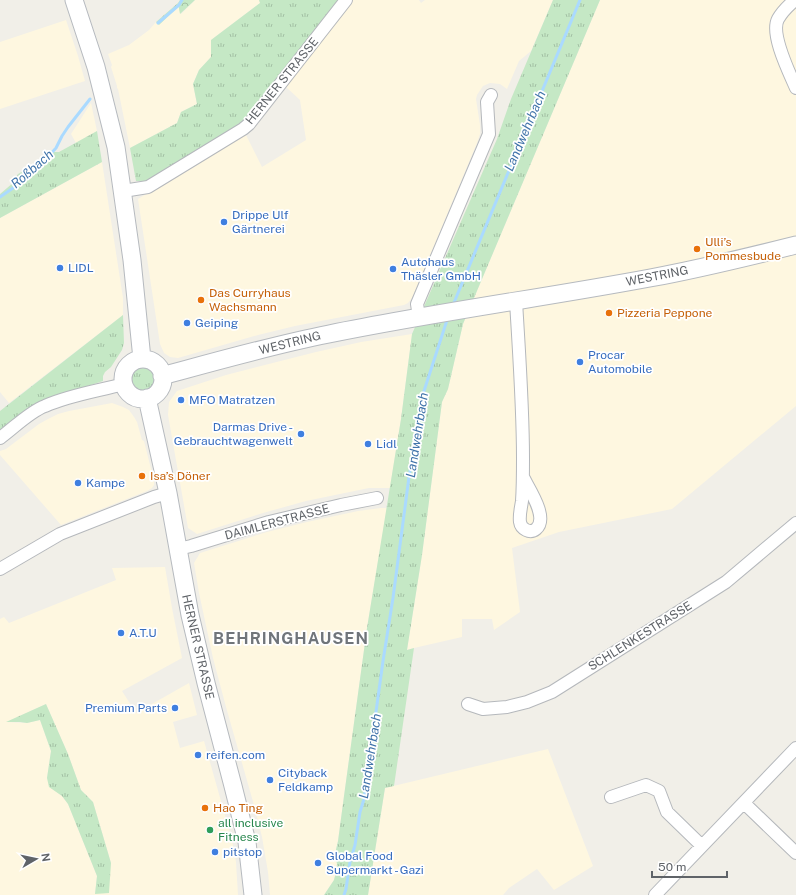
<svg xmlns="http://www.w3.org/2000/svg" width="796" height="895" viewBox="0 0 796 895" font-family="'Public Sans',sans-serif">
  <style>
    .commercial { fill: #fef7e0; fill-rule: evenodd }
    .grass { fill: url(#grass-tufts) }
    .forest { fill: url(#forest-crowns) }
    .lines { fill: none; stroke-linecap: round; stroke-linejoin: round }
    .stream { stroke: #aadaff; stroke-width: 3 }
    .minor-casing { stroke: #b5b8bc; stroke-width: 14 }
    .secondary-casing { stroke: #b6babf; stroke-width: 19 }
    .minor { stroke: #fff; stroke-width: 12 }
    .secondary { stroke: #fff; stroke-width: 17 }
    .shop-dot { fill: #3f7fe0; stroke: #fff; stroke-width: 1.5 }
    .food-dot { fill: #e8710a; stroke: #fff; stroke-width: 1.5 }
    .leisure-dot { fill: #2e9e5b; stroke: #fff; stroke-width: 1.5 }
    .labels { text-anchor: middle; dominant-baseline: central; stroke-width: 3.5; stroke-linejoin: round; paint-order: stroke }
    .street-label { font-size: 12px; fill: #5f6368; stroke: #fff }
    .shop-label { font-size: 12px; fill: #366cbe; stroke: #fff; text-anchor: start }
    .food-label { font-size: 12px; fill: #c56008; stroke: #fff; text-anchor: start }
    .leisure-label { font-size: 12px; fill: #27864d; stroke: #fff; text-anchor: start }
    .water-label { font-size: 13px; font-style: italic; fill: #4174aa; stroke: #fff }
    .district-label { font-size: 16px; font-weight: bold; letter-spacing: 1px; fill: #70757a; stroke: #fff }
  </style>
  <defs>
    <pattern id="grass-tufts" width="24" height="20" patternUnits="userSpaceOnUse"><rect width="24" height="20" fill="#c5e8c5"/><path d="M3 7l-1-3M5 7V3M7 7l1-3M15 17l-1-3M17 17v-4M19 17l1-3" fill="none" stroke="#a3c0a4"/></pattern>
    <pattern id="forest-crowns" width="20" height="18" patternUnits="userSpaceOnUse"><rect width="20" height="18" fill="#c5e8c5"/><path d="M2 6a3 3 0 1 1 6 0M12 15a3 3 0 1 1 6 0" fill="none" stroke="#a3c0a4"/></pattern>
  </defs>
  <rect width="100%" height="100%" fill="#f1efe8"/>
  <path class="commercial" d="M195,0H259L260,3L211,40V57L199,70L193,84L197,104L181,112L177,123L130,148L118,89L117,88V86L111,67L112,65L108,54L129,45L149,30L156,22L159,24L179,6L181,14Z
    M352,0H419L421,3L425,0H553L531,51L519,61L507,89L500,84L490,83L483,86L477,95L476,99L480,125V134L477,143L412,298L408,303L404,305L295,326L258,335L178,358L170,357L164,353L160,344L138,199L244,135H246L262,167L306,140L300,100L285,86Z
    M600,0H796V406L672,509L559,532L512,548L520,612L494,630L492,619H462V637L414,648L407,650L422,555L442,402L448,389L463,324Z
    M66,20L78,56L85,81L0,109V42Z
    M91,103L97,131L76,143L71,134Z
    M102,162L123,298V315L9,403L0,392V218Z
    M412,334L401,419L390,488H369L306,501L263,513L197,534L188,528L168,415L169,402L177,391L226,375L316,352L361,342Z
    M112,403L123,407L129,410L134,417L137,422L142,440L144,441L154,481V485L152,488L147,491L61,525L0,455V451L6,449L39,424L48,419L58,414L69,411Z
    M381,508H387L367,628L344,796L338,841L335,853L337,864L336,872L334,880L324,895H270L268,872L262,837L254,805L226,707L213,658L199,593L194,563L200,553L267,532L307,522L358,511Z
    M165,567L172,608L182,658L122,691L136,713L189,683L197,715L173,722L180,748L204,741L232,840L236,862L238,895H0V619L4,617L9,623L116,580L112,568ZM46,704L68,754L81,790L93,802L111,863L95,894L97,876L68,804L62,796L53,789L47,778L51,751L40,720L27,723L7,722Z
    M548,749L593,866L554,890L537,869L509,888L503,895H368L385,788Z"/>
  <path class="grass" d="M259,0H339L241,124L146,181H136L130,148L177,123L181,112L197,104L193,84L199,70L211,57V40L260,3Z
    M553,0H600L463,324L448,389L442,402L422,555L407,650L414,648L394,786L385,788L368,895H324L334,880L336,872L337,864L335,854L338,841L344,796L367,628L401,419L412,334L497,139L511,99Z
    M178,3L179,6L159,25L156,22Z
    M97,131L102,162L0,218V194L14,182L18,174L34,165L50,152H59Z
    M123,315L124,343L122,350L111,367L105,372L103,376V381L45,400L0,431V411Z
    M128 380a15 15 0 1 1 30 0a15 15 0 1 1-30 0Z
    M46,704L68,754L81,790L93,802L111,863L109,893L95,894L97,876L68,804L62,796L49,787L47,778L51,751L40,720L27,723L20,722H6Z"/>
  <path class="forest" d="M180,0H195L180,14L178,3Z"/>
  <g class="lines">
    <path class="stream" d="M158,23L179,5L182,0
      M0,197L13,188L35,166L44,161L56,148L62,136L68,127L90,99
      M453,305L580,0
      M344,895L346,889L350,862L355,845L360,812L364,799L383,661L393,598L409,477L424,391L448,317"/>
    <defs>
      <path id="minor" d="M795,0C789,5 782,12 778,19C770,34 789,72 796,88
        M123,191L148,187L243,129L249,124L346,0
        M516,301C519,353 523,406 523,458C523,473 523,487 522,501C521,508 519,515 520,522C521,529 530,534 536,529C549,518 529,489 523,477
        M419,317L417,304L489,134L487,102L491,95
        M0,438C14,428 29,412 45,406C70,395 98,391 124,384
        M178,549L191,546L269,522L341,505L377,498
        M0,569L60,534L154,497L168,493
        M468,704L483,709L507,707L527,702L552,692L726,582L796,523
        M611,797L646,785L659,791L667,812L702,846
        M744,803L796,853
        M655,895L796,748"/>
      <path id="secondary" d="M74,0L96,67L116,147L132,260L142,359
        M123 379a20 20 0 1 1 40 0a20 20 0 1 1-40 0Z
        M162,376C217,361 273,345 329,334C436,312 543,298 650,278C699,269 748,257 796,245
        M147,398L168,493L190,615L206,683L233,786L247,842L253,895"/>
    </defs>
    <use href="#minor" class="minor-casing"/>
    <use href="#secondary" class="secondary-casing"/>
    <use href="#minor" class="minor"/>
    <use href="#secondary" class="secondary"/>
  </g>
  <g class="shop-dot">
    <circle cx="224" cy="222" r="4"/>
    <circle cx="60" cy="268" r="4"/>
    <circle cx="393" cy="269" r="4"/>
    <circle cx="187" cy="323" r="4"/>
    <circle cx="580" cy="362" r="4"/>
    <circle cx="181" cy="400" r="4"/>
    <circle cx="301" cy="434" r="4"/>
    <circle cx="368" cy="444" r="4"/>
    <circle cx="78" cy="483" r="4"/>
    <circle cx="121" cy="633" r="4"/>
    <circle cx="175" cy="708" r="4"/>
    <circle cx="198" cy="755" r="4"/>
    <circle cx="270" cy="780" r="4"/>
    <circle cx="215" cy="852" r="4"/>
    <circle cx="318" cy="863" r="4"/>
  </g>
  <g class="food-dot">
    <circle cx="697" cy="249" r="4"/>
    <circle cx="201" cy="300" r="4"/>
    <circle cx="609" cy="313" r="4"/>
    <circle cx="142" cy="476" r="4"/>
    <circle cx="205" cy="808" r="4"/>
  </g>
  <circle class="leisure-dot" cx="210" cy="830" r="4"/>
  <g class="labels">
    <g class="street-label">
      <text transform="translate(282 81) rotate(-51)">HERNER STRASSE</text>
      <text transform="translate(657 276) rotate(-11)">WESTRING</text>
      <text transform="translate(290 343) rotate(-14)">WESTRING</text>
      <text transform="translate(277 522) rotate(-15)">DAIMLERSTRASSE</text>
      <text transform="translate(640 636) rotate(-32)">SCHLENKESTRASSE</text>
      <text transform="translate(198 647) rotate(77)">HERNER STRASSE</text>
    </g>
    <g class="shop-label">
      <text x="232" y="215">Drippe Ulf<tspan x="232" dy="14">Gärtnerei</tspan></text>
      <text x="401" y="262">Autohaus<tspan x="401" dy="14">Thäsler GmbH</tspan></text>
      <text x="68" y="268">LIDL</text>
      <text x="195" y="323">Geiping</text>
      <text x="588" y="355">Procar<tspan x="588" dy="14">Automobile</tspan></text>
      <text x="189" y="400">MFO Matratzen</text>
      <text x="293" y="427" text-anchor="end">Darmas Drive -<tspan x="293" dy="14">Gebrauchtwagenwelt</tspan></text>
      <text x="376" y="444">Lidl</text>
      <text x="86" y="483">Kampe</text>
      <text x="129" y="633">A.T.U</text>
      <text x="167" y="708" text-anchor="end">Premium Parts</text>
      <text x="206" y="755">reifen.com</text>
      <text x="278" y="773">Cityback<tspan x="278" dy="14">Feldkamp</tspan></text>
      <text x="223" y="852">pitstop</text>
      <text x="326" y="856">Global Food<tspan x="326" dy="14">Supermarkt - Gazi</tspan></text>
    </g>
    <g class="food-label">
      <text x="705" y="242">Ulli’s<tspan x="705" dy="14">Pommesbude</tspan></text>
      <text x="209" y="293">Das Curryhaus<tspan x="209" dy="14">Wachsmann</tspan></text>
      <text x="617" y="313">Pizzeria Peppone</text>
      <text x="150" y="476">Isa’s Döner</text>
      <text x="213" y="808">Hao Ting</text>
    </g>
    <g class="leisure-label">
      <text x="218" y="823">all inclusive<tspan x="218" dy="14">Fitness</tspan></text>
    </g>
    <g class="water-label">
      <text transform="translate(525 131) rotate(-67)">Landwehrbach</text>
      <text transform="translate(32 169) rotate(-41)">Roßbach</text>
      <text transform="translate(417 435) rotate(-81)">Landwehrbach</text>
      <text transform="translate(370 756) rotate(-81)">Landwehrbach</text>
    </g>
    <g class="district-label">
      <text x="291" y="638">BEHRINGHAUSEN</text>
    </g>
  </g>
  <g transform="translate(36 859) rotate(81)" stroke="#ffffff" stroke-width="3" paint-order="stroke">
  <path d="M0-3L7 15L0 10L-7 15Z" fill="#5f6368"/>
  <text y="-6" font-size="11" font-weight="bold" text-anchor="middle" fill="#5f6368">N</text>
  </g>
  <path d="M652 871v6h75v-6" fill="none" stroke="#5f6368" stroke-width="2"/>
  <text x="658" y="871" font-size="12" fill="#5f6368" stroke="#ffffff" stroke-width="3" paint-order="stroke">50 m</text>
</svg>
